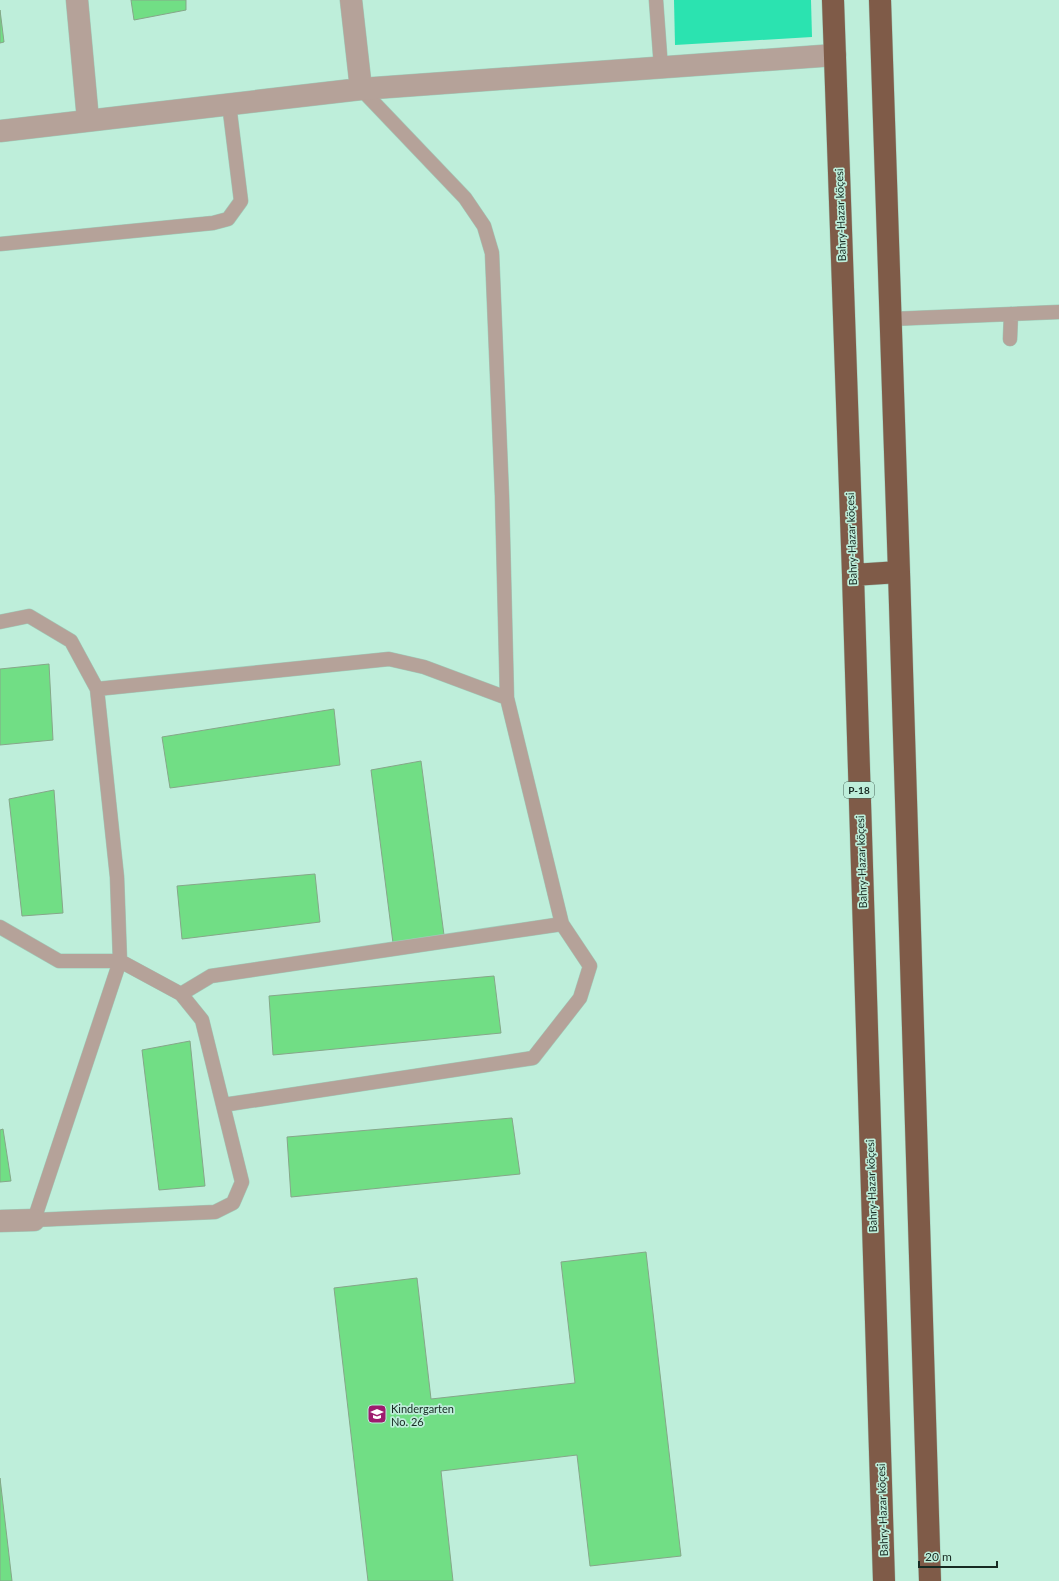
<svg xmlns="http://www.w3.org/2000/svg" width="1059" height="1581" viewBox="0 0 1059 1581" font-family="Lato,sans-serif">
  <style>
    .green { fill: #2be3b0 }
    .building { fill: #71de85; stroke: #85a789 }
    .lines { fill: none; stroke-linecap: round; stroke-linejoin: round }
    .lane-casing { stroke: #a0cbb9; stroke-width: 15 }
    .street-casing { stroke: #a0cbb9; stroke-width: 23 }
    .highway-casing { stroke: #a0cbb9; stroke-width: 23 }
    .lane { stroke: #b5a299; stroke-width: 14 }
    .street { stroke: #b5a299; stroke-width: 22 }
    .highway { stroke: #7f5b48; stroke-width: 22 }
    .labels { text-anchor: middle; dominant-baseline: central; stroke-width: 3.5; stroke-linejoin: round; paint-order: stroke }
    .shield { fill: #beeeda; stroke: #496559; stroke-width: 1 }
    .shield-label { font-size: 10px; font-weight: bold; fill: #172a22 }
    .street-label { font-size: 11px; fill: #172a22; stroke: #beeeda }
    .poi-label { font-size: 11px; fill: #172a22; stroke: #beeeda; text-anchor: start }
  </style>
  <rect width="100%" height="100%" fill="#beeeda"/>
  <path class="green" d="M674,0H811L812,37L675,45Z"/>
  <path class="building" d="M131,0H186V10L134,20Z
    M0,10L4,42L0,43Z
    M49,664L53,740L0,745V669Z
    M334,709L340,765L170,788L162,737Z
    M421,761L444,935L393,943L371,770Z
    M54,790L63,913L22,916L9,799Z
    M315,874L320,922L182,939L177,886Z
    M494,976L501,1033L273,1055L269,996Z
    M190,1041L205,1186L159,1190L142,1050Z
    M512,1118L520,1174L291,1197L287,1137Z
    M3,1129L11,1181L0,1182V1130Z
    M646,1252L681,1556L590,1566L577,1455L441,1471L453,1581H368L334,1288L417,1278L431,1399L575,1383L561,1262Z
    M0,1478L12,1581H0Z"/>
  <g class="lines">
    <defs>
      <path id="lane" d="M656,0L661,68
        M361,89L465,198L484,226L492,253L502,496L507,698
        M0,244L213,223L228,219L241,201L229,104
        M891,319L1059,312
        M1010,339L1011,314
        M0,622L29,616L71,641L97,689L117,877L120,961L34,1220L215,1212L233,1203L242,1182L223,1105L202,1020L181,994L120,961H59L0,927
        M97,689L389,659L424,667L507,698L562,924L590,966L580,998L533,1058L223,1105
        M181,994L211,976L562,924"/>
      <path id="street" d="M77,0L88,120
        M351,0L361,89
        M0,131L361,89L835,55
        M0,1221L34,1220"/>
      <path id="highway" d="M833,0L853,575L884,1581
        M880,0L899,572L930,1581
        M853,575L899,572"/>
    </defs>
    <use href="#lane" class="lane-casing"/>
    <use href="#street" class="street-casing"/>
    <use href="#highway" class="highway-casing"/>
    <use href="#lane" class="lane"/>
    <use href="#street" class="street"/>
    <use href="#highway" class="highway"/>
  </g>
  <defs>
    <symbol id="school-square" viewBox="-11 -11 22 22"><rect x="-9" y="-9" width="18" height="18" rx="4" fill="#9e1c6e" stroke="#beeeda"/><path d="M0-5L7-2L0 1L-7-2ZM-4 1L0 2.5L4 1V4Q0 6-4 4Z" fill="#fff"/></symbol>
  </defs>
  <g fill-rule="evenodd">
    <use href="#school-square" x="366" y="1403" width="22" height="22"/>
  </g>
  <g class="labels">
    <rect class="shield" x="844" y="782" width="30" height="16" rx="3"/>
    <g class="shield-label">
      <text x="859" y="790">P-18</text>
    </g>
    <g class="street-label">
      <text transform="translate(840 215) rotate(-92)">Bahry-Hazar köçesi</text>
      <text transform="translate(851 539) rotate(-92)">Bahry-Hazar köçesi</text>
      <text transform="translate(861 862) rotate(-92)">Bahry-Hazar köçesi</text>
      <text transform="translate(871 1186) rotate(-92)">Bahry-Hazar köçesi</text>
      <text transform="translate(882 1510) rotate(-92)">Bahry-Hazar köçesi</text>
    </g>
    <g class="poi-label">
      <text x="391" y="1408">Kindergarten<tspan x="391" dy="13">No. 26</tspan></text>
    </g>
  </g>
  <path d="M919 1561v6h78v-6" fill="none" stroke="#172a22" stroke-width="2"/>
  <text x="925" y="1561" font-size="12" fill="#172a22" stroke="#beeeda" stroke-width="3" paint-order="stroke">20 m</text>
</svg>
